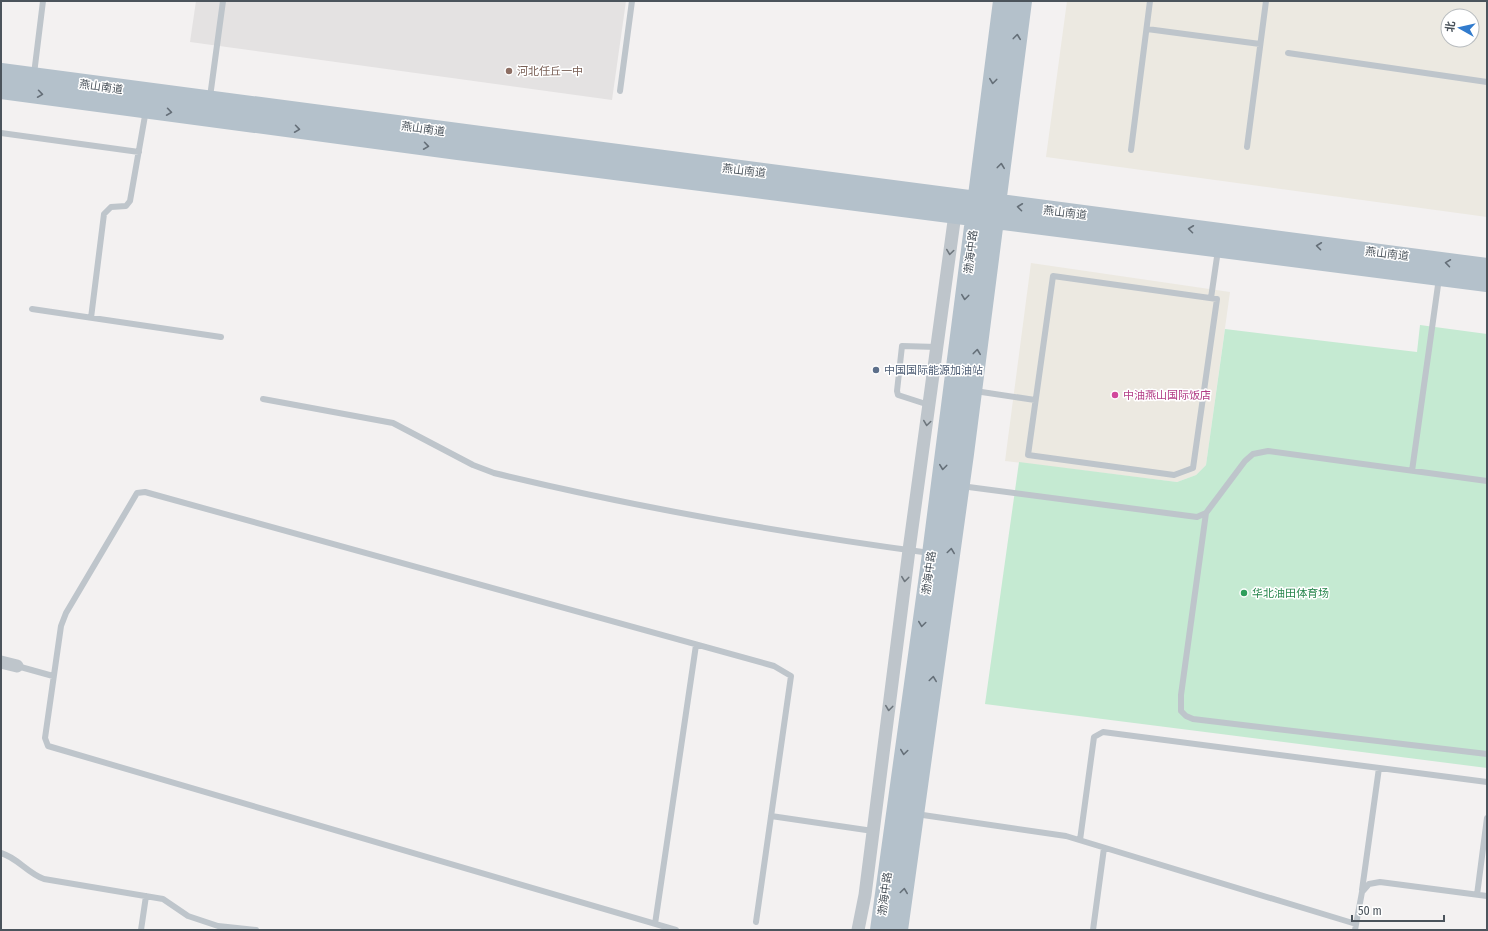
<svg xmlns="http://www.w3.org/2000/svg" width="1488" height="931" viewBox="0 0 1488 931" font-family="'Fira Sans Condensed','Noto Sans SC',sans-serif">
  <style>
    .commercial { fill: #ece9e1; fill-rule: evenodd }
    .education { fill: #e4e2e2 }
    .pitch { fill: #c5ead2 }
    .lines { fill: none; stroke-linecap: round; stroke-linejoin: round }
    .lane { stroke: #bec5cb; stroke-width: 6 }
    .street { stroke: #bec5cb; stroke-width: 13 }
    .primary { stroke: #b4c1cb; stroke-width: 20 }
    .oneway { stroke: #656f78 }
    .oneway2 { stroke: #6e767d }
    .education-dot { fill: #8d6e63; stroke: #fff; stroke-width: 1.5 }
    .service-dot { fill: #5c6f8a; stroke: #fff; stroke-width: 1.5 }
    .hotel-dot { fill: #d1479c; stroke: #fff; stroke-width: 1.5 }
    .leisure-dot { fill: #2e9e5b; stroke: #fff; stroke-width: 1.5 }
    .labels { text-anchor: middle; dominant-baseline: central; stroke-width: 3; stroke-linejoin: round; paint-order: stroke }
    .education-label { font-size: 11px; fill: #785e54; stroke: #fff; text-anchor: start }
    .street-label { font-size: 11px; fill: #4b545c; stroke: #fff }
    .service-label { font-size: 11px; fill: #4e5e75; stroke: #fff; text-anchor: start }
    .hotel-label { font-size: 11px; fill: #b23c85; stroke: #fff; text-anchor: start }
    .leisure-label { font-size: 11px; fill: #27864d; stroke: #fff; text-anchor: start }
  </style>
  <rect width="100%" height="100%" fill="#f3f1f1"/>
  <path class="commercial" d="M1067,1H1487V217L1046,157ZM1448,16H1472V40H1448Z
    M1031,263L1230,292L1206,465L1196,475L1177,482L1005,461Z"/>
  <path class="education" d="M196,1H626L612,100L190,42Z"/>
  <path class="pitch" d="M1420,325L1487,334V768L985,704L1019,462L1177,482L1196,475L1206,465L1225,329L1417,352Z"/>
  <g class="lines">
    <path class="lane" d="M1147,29L1260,44
      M1288,53L1487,82
      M34,74L43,1
      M620,91L632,1
      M210,97L223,1
      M1,133L139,152
      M1247,147L1266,1
      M1131,150L1150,1
      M1053,276L1217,299L1193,468L1174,475L1028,455Z
      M1211,298L1218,250
      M32,309L221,337
      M91,318L104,214L111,207L126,206L130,201L146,110
      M975,391L1035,400
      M263,399L393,423L473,465L494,473C638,508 783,533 930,553
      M929,405L898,395L897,391L902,346L937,347
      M1412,471L1439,278
      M961,486L1197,517L1206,513L1245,461L1253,454L1268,451L1487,481
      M1206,513L1181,695V711L1186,716L1193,719L1487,754
      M17,666L53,676
      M916,814L1066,836L1356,924
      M771,816L873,831
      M1080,840L1094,737L1103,732L1487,782
      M1,853C18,858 27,873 44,879L163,899L188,916L218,926L256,930
      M1362,890L1379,768
      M1477,895L1487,818
      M655,924L696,645
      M141,930L146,896
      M676,930L48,746L45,738L61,626L66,613L137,493L145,492L774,666L791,676L756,922
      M1093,930L1104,848
      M1355,930L1362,892L1369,884L1380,882L1487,896"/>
    <path class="street" d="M1,662L17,666
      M858,930L865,895L909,550L955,214"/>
    <path class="primary" d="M1,73L1487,268
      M1,89L458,150L1487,282
      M880,930L932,554L1003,1
      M898,930L964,454L1022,1"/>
  </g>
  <defs><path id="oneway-chevron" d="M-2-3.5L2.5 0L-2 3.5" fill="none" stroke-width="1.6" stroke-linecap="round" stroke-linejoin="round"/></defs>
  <g class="oneway">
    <use href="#oneway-chevron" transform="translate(1017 37) rotate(-83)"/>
    <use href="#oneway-chevron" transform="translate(993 81) rotate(97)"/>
    <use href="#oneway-chevron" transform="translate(40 94) rotate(8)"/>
    <use href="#oneway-chevron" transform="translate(169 112) rotate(8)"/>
    <use href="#oneway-chevron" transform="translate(297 129) rotate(8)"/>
    <use href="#oneway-chevron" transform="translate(426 146) rotate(8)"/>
    <use href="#oneway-chevron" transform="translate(1001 166) rotate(-83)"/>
    <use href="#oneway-chevron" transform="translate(1020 207) rotate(-173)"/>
    <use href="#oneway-chevron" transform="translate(1191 229) rotate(-173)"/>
    <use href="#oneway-chevron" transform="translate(1319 246) rotate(-173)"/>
    <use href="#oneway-chevron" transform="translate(1448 263) rotate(-172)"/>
    <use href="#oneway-chevron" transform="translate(965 297) rotate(97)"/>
    <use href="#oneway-chevron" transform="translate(977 352) rotate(-83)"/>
    <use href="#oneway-chevron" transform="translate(943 467) rotate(97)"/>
    <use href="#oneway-chevron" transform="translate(951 551) rotate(-82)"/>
    <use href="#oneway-chevron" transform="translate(922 624) rotate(98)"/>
    <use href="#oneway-chevron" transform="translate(933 679) rotate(-82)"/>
    <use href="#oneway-chevron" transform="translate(904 752) rotate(98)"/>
    <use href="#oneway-chevron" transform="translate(904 891) rotate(-82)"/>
  </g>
  <g class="oneway2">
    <use href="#oneway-chevron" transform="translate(950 252) rotate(98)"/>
    <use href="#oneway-chevron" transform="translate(927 423) rotate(98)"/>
    <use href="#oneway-chevron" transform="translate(905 579) rotate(97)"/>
    <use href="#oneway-chevron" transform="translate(889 708) rotate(97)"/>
  </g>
  <circle class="education-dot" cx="509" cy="71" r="4"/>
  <circle class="service-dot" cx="876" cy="370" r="4"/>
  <circle class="hotel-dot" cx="1115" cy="395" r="4"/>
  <circle class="leisure-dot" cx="1244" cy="593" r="4"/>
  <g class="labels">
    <g class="education-label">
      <text x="517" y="71">河北任丘一中</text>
    </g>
    <g class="street-label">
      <text transform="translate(101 87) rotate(8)">燕山南道</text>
      <text transform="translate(423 129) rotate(8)">燕山南道</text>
      <text transform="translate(744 171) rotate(7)">燕山南道</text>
      <text transform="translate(1065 213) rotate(7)">燕山南道</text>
      <text transform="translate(971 252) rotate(-83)">渤海中路</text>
      <text transform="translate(1387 254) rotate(7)">燕山南道</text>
      <text transform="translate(929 573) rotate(-82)">渤海中路</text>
      <text transform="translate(885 894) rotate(-82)">渤海中路</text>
    </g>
    <g class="service-label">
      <text x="884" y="370">中国国际能源加油站</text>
    </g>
    <g class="hotel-label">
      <text x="1123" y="395">中油燕山国际饭店</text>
    </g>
    <g class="leisure-label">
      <text x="1252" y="593">华北油田体育场</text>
    </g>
  </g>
  <rect width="1488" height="931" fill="none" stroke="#4b545c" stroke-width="4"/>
  <g transform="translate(1460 28) rotate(278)"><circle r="19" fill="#ffffff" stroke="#b7bbbe"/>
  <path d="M0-3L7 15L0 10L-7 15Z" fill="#317bcd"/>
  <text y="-6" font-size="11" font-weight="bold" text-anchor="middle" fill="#4b545c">北</text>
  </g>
  <path d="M1352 915v6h92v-6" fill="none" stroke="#4b545c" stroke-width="2"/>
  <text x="1358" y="915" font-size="12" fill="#4b545c" stroke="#ffffff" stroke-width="3" paint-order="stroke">50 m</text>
</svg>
